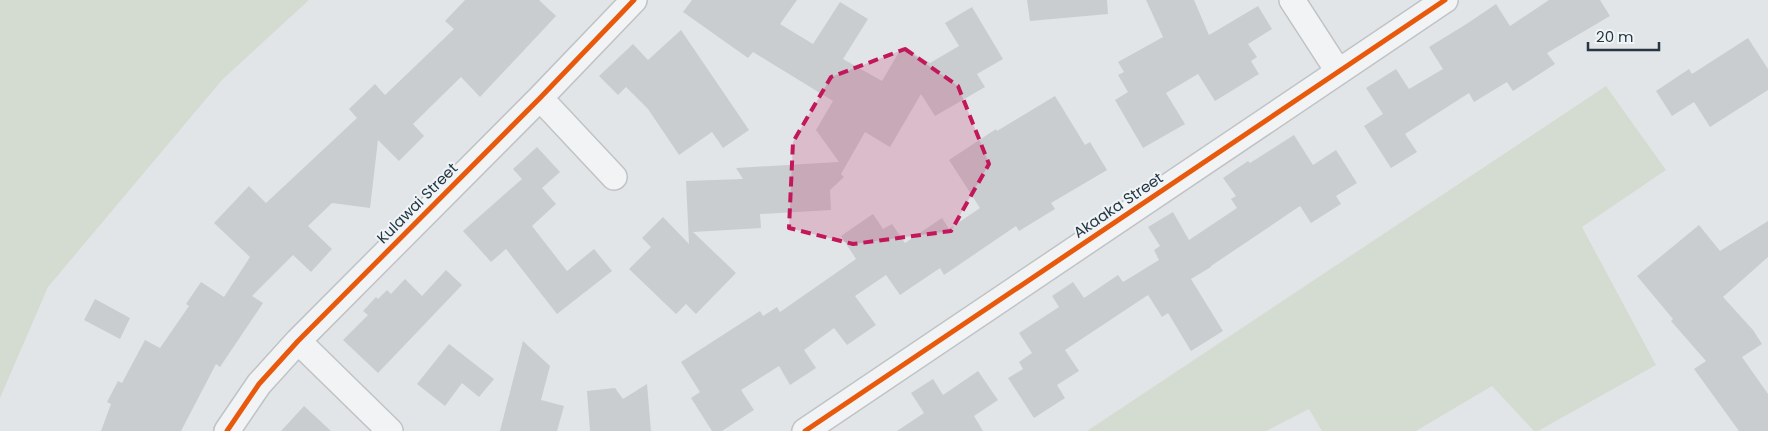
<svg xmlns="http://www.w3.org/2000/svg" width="1768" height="431" viewBox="0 0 1768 431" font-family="Poppins,sans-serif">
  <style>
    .green { fill: #d4dcd2 }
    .building { fill: #cacdcf }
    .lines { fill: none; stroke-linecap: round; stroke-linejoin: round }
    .street-casing { stroke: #c0c3c5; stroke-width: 28 }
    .street { stroke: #f2f3f4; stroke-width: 25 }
    .cycleway-casing { stroke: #eff4f7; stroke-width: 8 }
    .cycleway { stroke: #e8590c; stroke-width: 5 }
    .marked { fill: #c2185b; fill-opacity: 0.2; stroke: #c2185b; stroke-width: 4; stroke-dasharray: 10 6; stroke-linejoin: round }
    .labels { text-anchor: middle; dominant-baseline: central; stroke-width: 4; stroke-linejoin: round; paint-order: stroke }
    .street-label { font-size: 15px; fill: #273642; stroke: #eff4f7 }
  </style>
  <rect width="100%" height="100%" fill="#e2e5e7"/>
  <path class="green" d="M0,0H309L222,80L48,287L0,398Z
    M1606,86L1666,170L1582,227L1656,365L1538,431H1534L1492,386L1416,431H1322L1309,409L1266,431H1087Z"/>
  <path class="building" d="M465,0H539L556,16L480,97L461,77L413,124L424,136L399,161L378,140L370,208L332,203L308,226L332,249L311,272L293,255L252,296L263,303L220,367L216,364L181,431H101L111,404L107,402L118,381L122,383L145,340L160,348L189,306L186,304L201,282L224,297L250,257L214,223L249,186L266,203L357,118L349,109L375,84L385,95L454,29L445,21Z
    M692,0H797L780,24L813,44L840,2L868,19L843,59L882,81L902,47L930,63L959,46L945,23L972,7L1003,59L977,74L985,87L935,116L921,94L890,147L865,132L841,174L844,177L830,190L831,210L760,214L761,228L693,232L736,273L696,314L686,304L676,314L629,269L651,247L642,238L663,217L689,244L686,181L743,179L736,168L839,162L816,130L833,101L753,52L748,58L683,12Z
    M1027,0H1107L1108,14L1030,21Z
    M1146,0H1194L1209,35L1258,6L1272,29L1248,44L1257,57L1251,61L1259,74L1215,101L1198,74L1166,93L1185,124L1143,148L1115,100L1128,92L1118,75L1124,72L1118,62L1163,37Z
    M1549,0H1600L1610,16L1547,53L1555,64L1513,91L1507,82L1474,102L1469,93L1405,134L1417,152L1391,168L1364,126L1383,114L1366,88L1396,69L1409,89L1443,69L1429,47L1468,23L1496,4L1510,26Z
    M681,30L749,130L723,148L712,132L679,155L648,109L626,87L618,95L599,76L633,44L648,60Z
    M1748,38L1768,69V90L1710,127L1694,102L1672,116L1656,91L1689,69L1692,74Z
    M1055,96L1085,145L1090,142L1107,170L1051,203L1055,209L1019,231L1016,226L944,275L940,268L900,295L886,275L855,296L876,325L847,345L834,328L804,350L816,368L790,385L779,366L741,390L754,410L722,431H712L691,398L700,392L681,362L760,311L763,316L777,307L780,312L856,259L841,236L873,214L883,229L892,224L905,243L942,218L949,229L980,208L949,160L996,129L997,131Z
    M1294,135L1313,165L1336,150L1357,183L1336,196L1341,204L1311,223L1300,206L1211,266V267L1191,279L1223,331L1191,351L1168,313L1162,317L1148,295L1065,350L1079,371L1057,385L1065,398L1034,418L1008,378L1023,369L1019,362L1032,353L1019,333L1059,307L1052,296L1073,282L1084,298L1118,275L1123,282L1159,260L1154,250L1160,246L1148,227L1173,212L1189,240L1237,208L1231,199L1236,196L1223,178L1248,161L1250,163Z
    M537,147L560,172L542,188L556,204L532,226L567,271L594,249L612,271L557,314L506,249L491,262L463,231L522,179L513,169Z
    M1768,221V257L1723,297L1753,330L1762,344L1742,357L1768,394V431H1739L1694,369L1706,361L1671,321L1673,319L1637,276L1699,225L1720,251Z
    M446,270L462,285L378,373L343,340L368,315L363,311L376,297L378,299L387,290L391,294L405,279L422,296Z
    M95,299L130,318L120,339L84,320Z
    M523,341L550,366L541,400L564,406L557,431H500Z
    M449,344L494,379L479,397L462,383L445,406L417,384Z
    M978,371L998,400L974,416L983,431H897L924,413L911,393L933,379L943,395Z
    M647,384L651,431H590L587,391L615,388L623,399Z
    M304,406L331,431H281Z"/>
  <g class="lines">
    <defs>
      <path id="street" d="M1292,0L1338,71
        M540,98L614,177
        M298,341L390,431
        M227,431L259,384L298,341L540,98L634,0
        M805,431L1445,0"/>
    </defs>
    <use href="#street" class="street-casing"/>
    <use href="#street" class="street"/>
    <defs>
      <path id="cycleway" d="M227,431L259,384L298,341L540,98L634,0
        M805,431L1445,0"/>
    </defs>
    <use href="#cycleway" class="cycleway-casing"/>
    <use href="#cycleway" class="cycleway"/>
  </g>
  <path class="marked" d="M905,49L958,86L989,164L951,231L853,244L789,228L793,142L831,77Z"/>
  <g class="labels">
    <g class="street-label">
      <text transform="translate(417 203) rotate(-45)">Kulawai Street</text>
      <text transform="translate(1118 205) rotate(-34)">Akaaka Street</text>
    </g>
  </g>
  <path d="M1588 42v8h71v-8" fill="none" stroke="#273642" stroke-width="2.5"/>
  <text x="1596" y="42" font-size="15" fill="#273642" stroke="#eff4f7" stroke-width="4" paint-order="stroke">20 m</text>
</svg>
